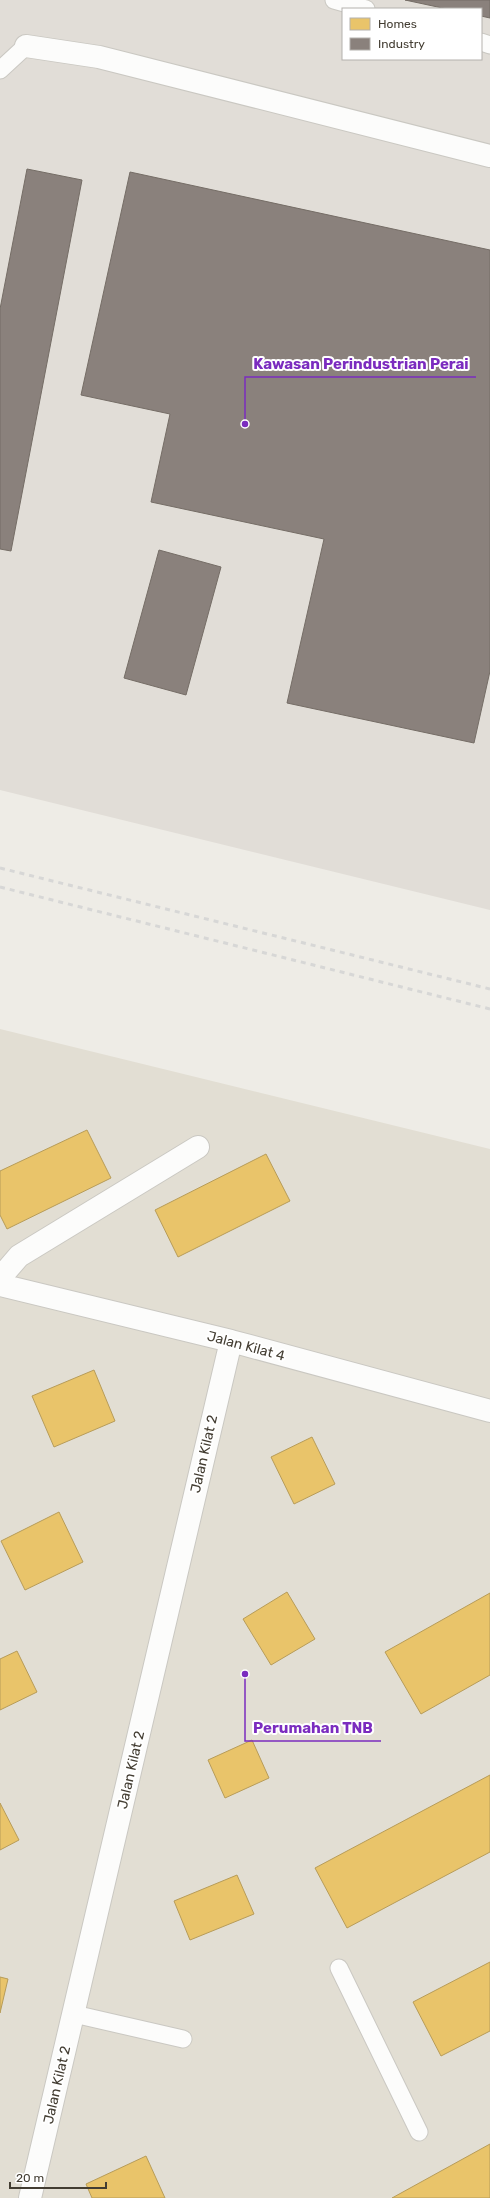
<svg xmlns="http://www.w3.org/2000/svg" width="490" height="2198" viewBox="0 0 490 2198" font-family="Rubik,sans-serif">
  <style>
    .residential { fill: #e2ded3 }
    .industrial { fill: #e1ddd7; fill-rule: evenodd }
    .homes { fill: #e9c46a; stroke: #b79c59 }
    .industry { fill: #8a817c; stroke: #756d66 }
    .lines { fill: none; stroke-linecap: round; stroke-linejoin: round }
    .lane-casing { stroke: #cac8c2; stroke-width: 19 }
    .street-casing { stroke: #cac8c2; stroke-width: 24 }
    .lane { stroke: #fcfcfb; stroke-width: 17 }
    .street { stroke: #fcfcfb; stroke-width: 22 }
    .rail { stroke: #d7d7d6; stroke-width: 3; stroke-dasharray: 5 5; stroke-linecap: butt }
    .labels { text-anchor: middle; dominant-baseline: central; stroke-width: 4; stroke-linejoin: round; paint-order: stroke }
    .street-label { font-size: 14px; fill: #433d32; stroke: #fff }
    .leader { fill: none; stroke: #7b2cbf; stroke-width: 1.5 }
    .callout-dot { fill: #7b2cbf; stroke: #fff; stroke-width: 1.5 }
    .callout-label { font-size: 15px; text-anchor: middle; font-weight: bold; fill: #7b2cbf; stroke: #fff; stroke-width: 4; stroke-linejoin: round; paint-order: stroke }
  </style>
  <rect width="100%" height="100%" fill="#eeece6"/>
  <path class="residential" d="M0,1029L490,1149V2198H0Z"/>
  <path class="industrial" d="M0,0H490V910L0,790ZM343,9H481V59H343Z"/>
  <path class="homes" d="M87,1130L111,1178L7,1229L0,1215V1171Z
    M266,1154L290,1201L178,1257L155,1210Z
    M94,1370L115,1421L54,1447L32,1396Z
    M312,1437L335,1484L294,1504L271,1457Z
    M59,1512L83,1562L25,1590L1,1541Z
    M287,1592L315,1639L271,1665L243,1619Z
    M490,1593V1675L421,1714L385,1652Z
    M17,1651L37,1692L0,1710V1659Z
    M252,1740L269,1778L225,1798L208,1760Z
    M490,1775V1852L347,1928L315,1868Z
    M0,1803L19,1840L0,1850Z
    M237,1875L254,1914L190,1940L174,1901Z
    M490,1962V2031L441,2056L413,2002Z
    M0,1977L8,1979L0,2013Z
    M490,2144V2198H392Z
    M146,2156L165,2198H92L86,2184Z"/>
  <path class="industry" d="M405,0H490V18L481,16V9H447Z
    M27,169L82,180L11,551L0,549V309Z
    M130,172L490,250V671L474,743L287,703L324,539L151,502L170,414L81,395Z
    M159,550L221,567L186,695L124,678Z"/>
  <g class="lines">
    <defs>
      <path id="lane" d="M334,0L366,9
        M481,42L490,45
        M0,70L26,46
        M339,1968L419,2132
        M74,2014L183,2039"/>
      <path id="street" d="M26,46L99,57L490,156
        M0,1278L19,1256L198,1147
        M0,1285L231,1341L490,1411
        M30,2198L231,1341"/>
    </defs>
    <use href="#lane" class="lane-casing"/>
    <use href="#street" class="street-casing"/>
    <use href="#lane" class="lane"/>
    <use href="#street" class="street"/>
    <path class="rail" d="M0,868L490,989
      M0,887L490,1009"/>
  </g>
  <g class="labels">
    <g class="street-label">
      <text transform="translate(246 1346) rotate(15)">Jalan Kilat 4</text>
      <text transform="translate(204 1454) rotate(-77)">Jalan Kilat 2</text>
      <text transform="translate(131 1770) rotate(-77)">Jalan Kilat 2</text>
      <text transform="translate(57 2085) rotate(-77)">Jalan Kilat 2</text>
    </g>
  </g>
  <path class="leader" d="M245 424L245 377H476M245 1674L245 1741H381"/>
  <g class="callout-dot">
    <circle cx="245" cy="424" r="4"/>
    <circle cx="245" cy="1674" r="4"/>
  </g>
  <g class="callout-label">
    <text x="361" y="369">Kawasan Perindustrian Perai</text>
    <text x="313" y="1733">Perumahan TNB</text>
  </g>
  <rect x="342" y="8" width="140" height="52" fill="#ffffff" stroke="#b4b1ad"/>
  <rect x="350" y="18" width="20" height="12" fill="#e9c46a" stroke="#b4b1ad"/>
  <text x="378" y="28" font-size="12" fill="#433d32">Homes</text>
  <rect x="350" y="38" width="20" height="12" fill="#8a817c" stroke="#b4b1ad"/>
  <text x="378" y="48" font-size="12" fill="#433d32">Industry</text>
  <path d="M10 2182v6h96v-6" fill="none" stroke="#433d32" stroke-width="2"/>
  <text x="16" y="2182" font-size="12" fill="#433d32" stroke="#ffffff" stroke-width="3" paint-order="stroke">20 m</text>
</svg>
